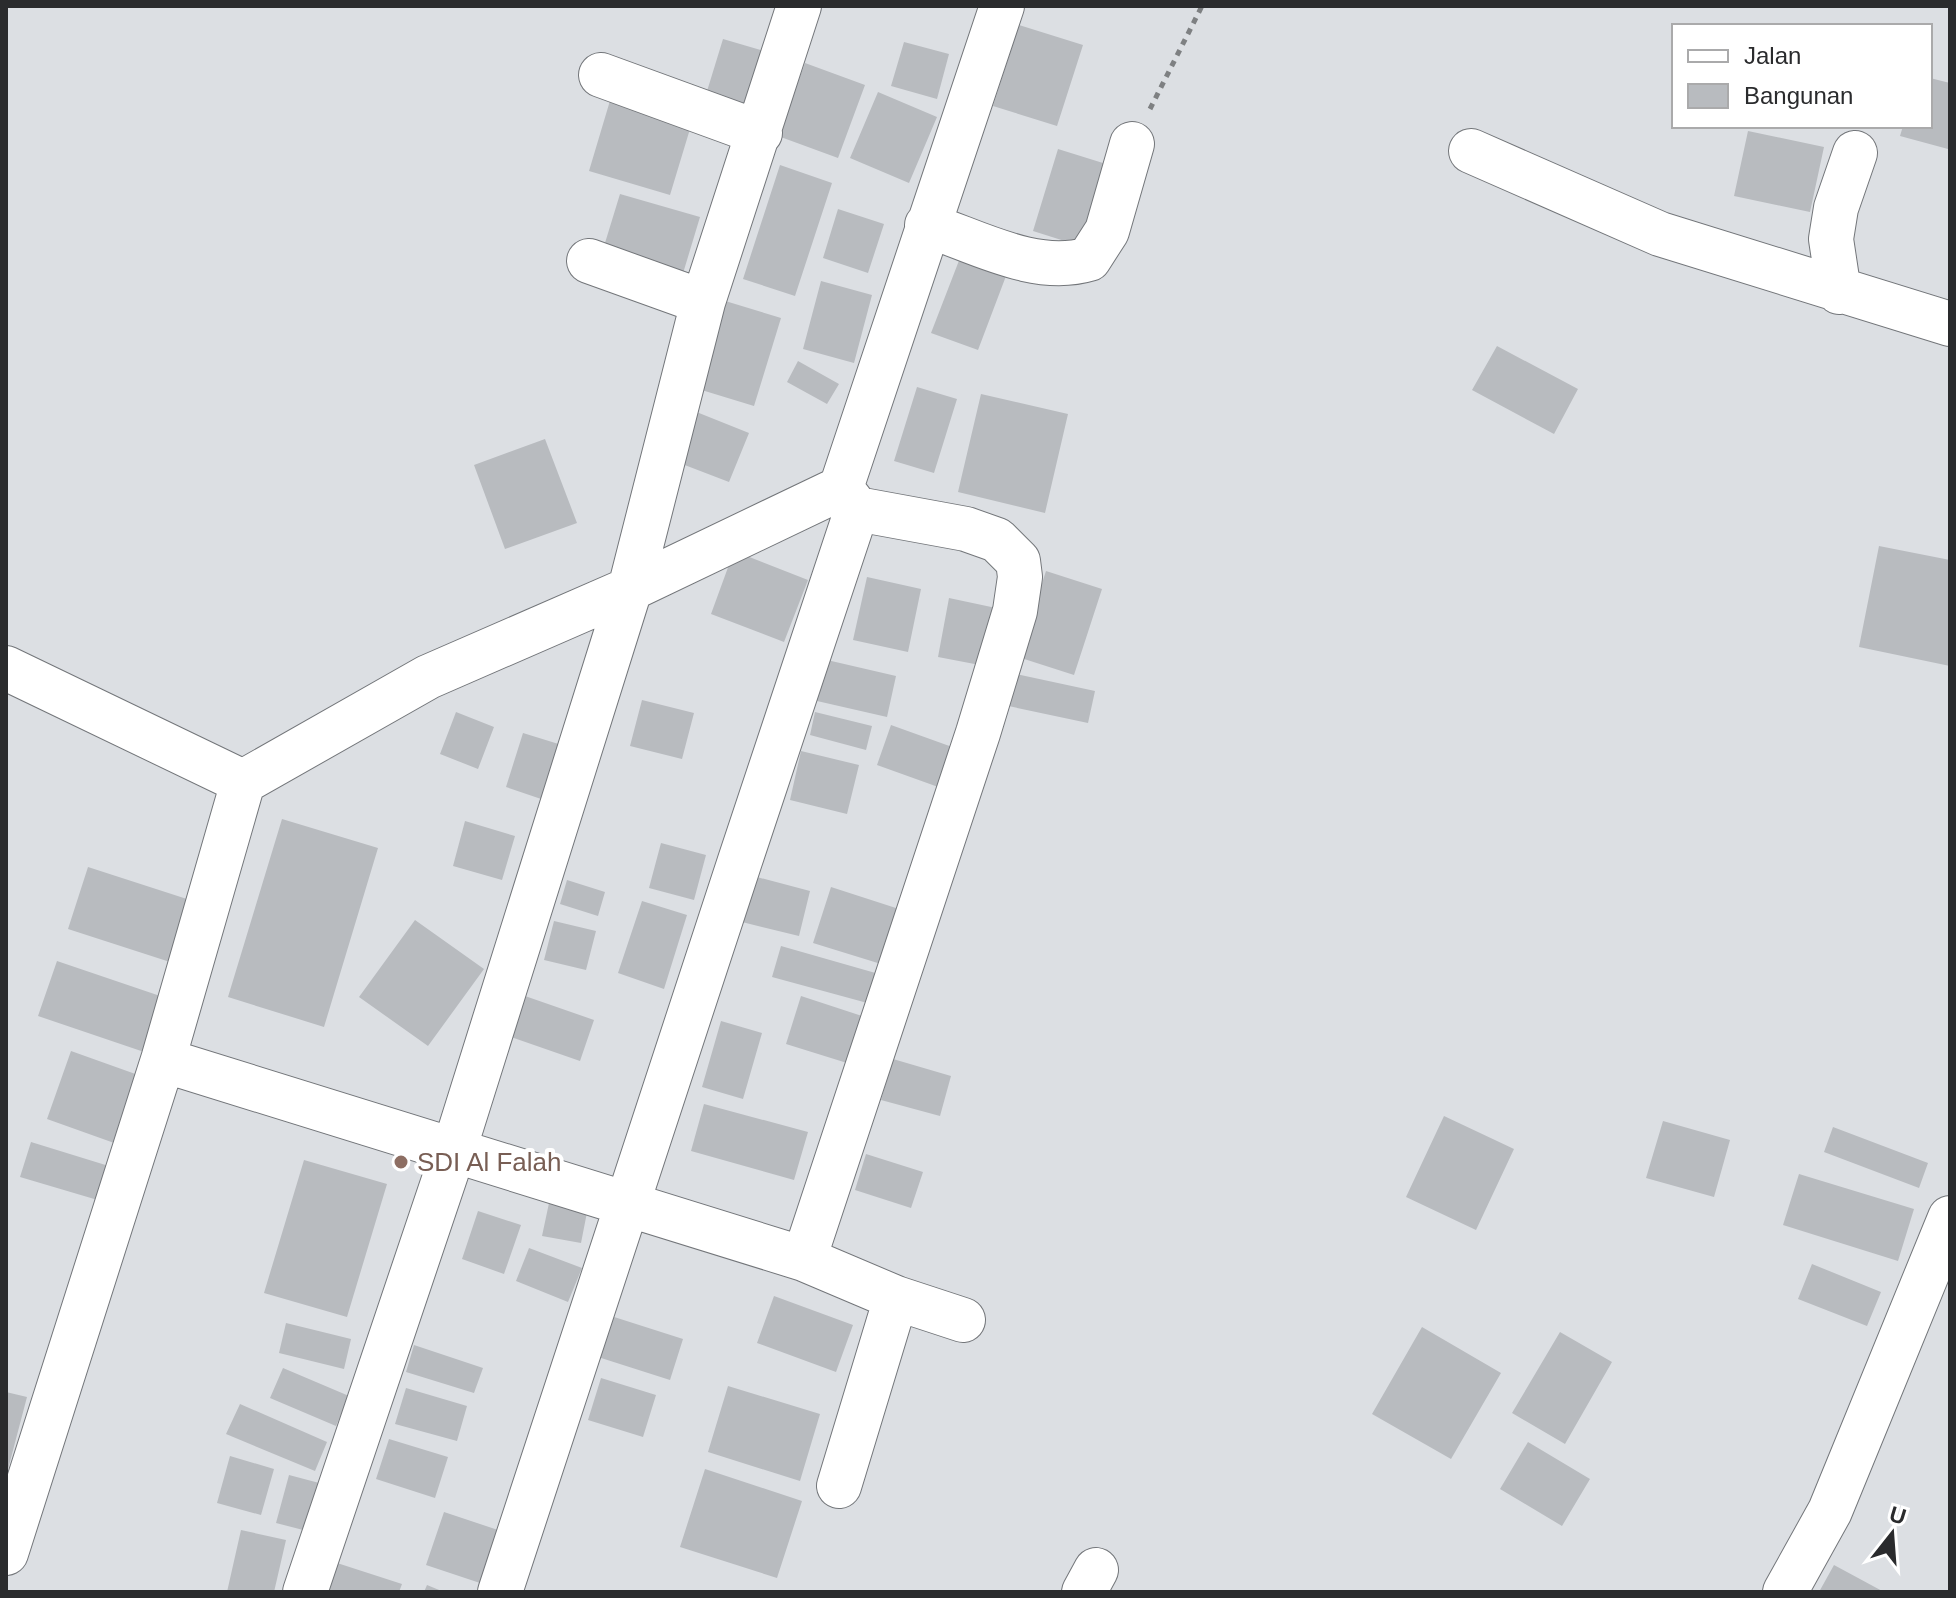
<svg xmlns="http://www.w3.org/2000/svg" width="1956" height="1598" viewBox="0 0 1956 1598" font-family="Arial,sans-serif">
  <style>
    .building { fill: #b8bbbf }
    .lines { fill: none; stroke-linecap: round; stroke-linejoin: round }
    .minor-casing { stroke: #73767a; stroke-width: 46 }
    .path { stroke: #7e8082; stroke-width: 5; stroke-dasharray: 6 6; stroke-linecap: butt }
    .minor { stroke: #fff; stroke-width: 44 }
    .education-dot { fill: #8d6e63; stroke: #fff; stroke-width: 3 }
    .labels { text-anchor: middle; dominant-baseline: central; stroke-width: 8; stroke-linejoin: round; paint-order: stroke }
    .education-label { font-size: 26px; fill: #785e54; stroke: #fff; text-anchor: start }
  </style>
  <rect width="100%" height="100%" fill="#dcdfe3"/>
  <path class="building" d="M1019,25L1083,45L1057,126L993,106Z
    M723,39L774,54L757,117L704,101Z
    M904,42L949,54L937,99L891,86Z
    M805,63L865,85L838,158L778,136Z
    M1930,78L1950,83L1948,149L1900,136L1903,126H1930Z
    M878,92L937,117L909,183L850,158Z
    M612,94L693,119L670,195L589,171Z
    M1748,131L1824,147L1810,212L1734,196Z
    M1058,149L1119,168L1093,250L1033,231Z
    M780,165L832,183L795,296L743,279Z
    M620,194L700,217L681,280L601,256Z
    M838,209L884,224L868,273L823,258Z
    M960,258L1006,276L978,350L931,333Z
    M821,281L872,295L854,363L803,349Z
    M722,300L781,318L754,406L695,388Z
    M1497,346L1578,389L1554,434L1472,390Z
    M798,361L839,384L827,404L787,382Z
    M917,387L957,399L934,473L894,461Z
    M981,394L1068,414L1045,513L958,492Z
    M689,409L749,433L729,482L669,459Z
    M545,439L577,523L505,549L474,465Z
    M1879,546L1950,560V666L1859,647Z
    M734,551L808,580L784,642L711,614Z
    M1046,571L1102,589L1074,675L1018,657Z
    M867,577L921,589L908,652L853,640Z
    M949,598L996,608L985,666L938,657Z
    M827,660L896,676L887,717L817,701Z
    M1007,672L1095,691L1088,723L999,704Z
    M642,700L694,713L682,759L630,746Z
    M456,712L494,727L478,769L440,754Z
    M815,712L872,726L866,750L810,735Z
    M891,725L955,748L941,788L877,765Z
    M523,733L565,746L547,801L506,787Z
    M801,751L859,765L847,814L790,800Z
    M282,819L378,848L324,1027L228,997Z
    M465,821L515,836L502,880L453,866Z
    M661,843L706,855L694,900L649,888Z
    M88,867L190,900L170,962L68,929Z
    M753,876L810,891L799,936L742,922Z
    M567,880L605,892L598,916L560,904Z
    M831,887L899,909L881,964L813,943Z
    M642,901L687,915L664,989L618,973Z
    M415,920L484,969L428,1046L359,997Z
    M554,921L596,931L586,970L544,960Z
    M781,946L879,974L871,1004L772,977Z
    M57,961L169,999L150,1054L38,1016Z
    M525,996L594,1020L580,1061L511,1037Z
    M801,996L862,1016L847,1063L786,1044Z
    M721,1021L762,1033L743,1099L702,1087Z
    M71,1051L141,1076L117,1144L47,1119Z
    M893,1059L951,1076L940,1116L881,1100Z
    M704,1104L808,1132L794,1180L691,1151Z
    M1444,1116L1514,1149L1476,1230L1406,1197Z
    M1663,1121L1730,1140L1714,1197L1646,1178Z
    M1833,1127L1928,1163L1919,1188L1824,1152Z
    M31,1142L112,1167L101,1201L20,1177Z
    M866,1154L923,1172L911,1208L855,1190Z
    M304,1160L387,1184L347,1317L264,1293Z
    M1799,1174L1914,1209L1898,1261L1783,1225Z
    M552,1189L590,1197L581,1243L542,1236Z
    M478,1211L521,1225L504,1274L462,1259Z
    M529,1248L582,1268L568,1302L516,1281Z
    M1812,1264L1881,1292L1867,1326L1798,1299Z
    M774,1296L853,1325L836,1372L757,1343Z
    M611,1316L683,1339L670,1380L598,1357Z
    M286,1323L351,1339L344,1369L279,1353Z
    M1422,1327L1501,1373L1451,1459L1372,1414Z
    M1560,1332L1612,1362L1565,1444L1512,1413Z
    M414,1345L483,1368L474,1393L406,1372Z
    M283,1368L349,1396L336,1426L270,1398Z
    M601,1378L656,1395L643,1437L588,1420Z
    M728,1386L820,1414L800,1481L708,1452Z
    M406,1388L467,1406L457,1441L395,1424Z
    M6,1392L27,1397L7,1473L6,1472Z
    M240,1404L327,1442L315,1471L226,1434Z
    M389,1439L448,1457L435,1498L376,1479Z
    M1528,1442L1590,1479L1562,1526L1500,1489Z
    M230,1456L274,1469L261,1515L217,1503Z
    M705,1469L802,1501L777,1578L680,1547Z
    M289,1475L323,1484L311,1532L276,1523Z
    M444,1512L501,1531L483,1584L426,1565Z
    M241,1530L286,1540L274,1592H227Z
    M334,1562L402,1584L399,1592H324Z
    M1834,1565L1884,1592H1819Z
    M427,1585L444,1592H424Z"/>
  <g class="lines">
    <defs>
      <path id="minor" d="M601,75L760,133
        M1471,151L1660,234L1950,324
        M927,225C978,242 1036,275 1089,259L1107,231L1132,144
        M589,261L703,302
        M1839,292L1831,239L1836,208L1855,153
        M6,668L243,782
        M163,1060L804,1259L896,1298L963,1320
        M804,1259L978,733L1015,611L1020,577L1018,561L997,540L966,529L857,509
        M839,1486L896,1298
        M6,1553L163,1060L243,782L428,677L630,589L841,488L1002,6
        M305,1592L454,1150L630,589L703,302L799,6
        M500,1592C621,1231 735,869 857,509L841,488
        M1084,1592L1096,1570
        M1785,1592L1830,1511L1950,1218"/>
    </defs>
    <use href="#minor" class="minor-casing"/>
    <path class="path" d="M1150,109L1202,6"/>
    <use href="#minor" class="minor"/>
  </g>
  <circle class="education-dot" cx="401" cy="1162" r="8"/>
  <g class="labels">
    <g class="education-label">
      <text x="417" y="1162">SDI Al Falah</text>
    </g>
  </g>
  <rect width="1956" height="1598" fill="none" stroke="#2a2b2d" stroke-width="16"/>
  <rect x="1672" y="24" width="260" height="104" fill="#ffffff" stroke="#aaaaab" stroke-width="2"/>
  <rect x="1688" y="50" width="40" height="12" fill="#ffffff" stroke="#aaaaab" stroke-width="2"/>
  <text x="1744" y="64" font-size="24" fill="#2a2b2d">Jalan</text>
  <rect x="1688" y="84" width="40" height="24" fill="#b8bbbf" stroke="#aaaaab" stroke-width="2"/>
  <text x="1744" y="104" font-size="24" fill="#2a2b2d">Bangunan</text>
  <g transform="translate(1892 1534) rotate(17)" stroke="#ffffff" stroke-width="6" paint-order="stroke">
  <path d="M0-6L14 30L0 20L-14 30Z" fill="#2a2b2d"/>
  <text y="-12" font-size="22" font-weight="bold" text-anchor="middle" fill="#2a2b2d">U</text>
  </g>
</svg>
